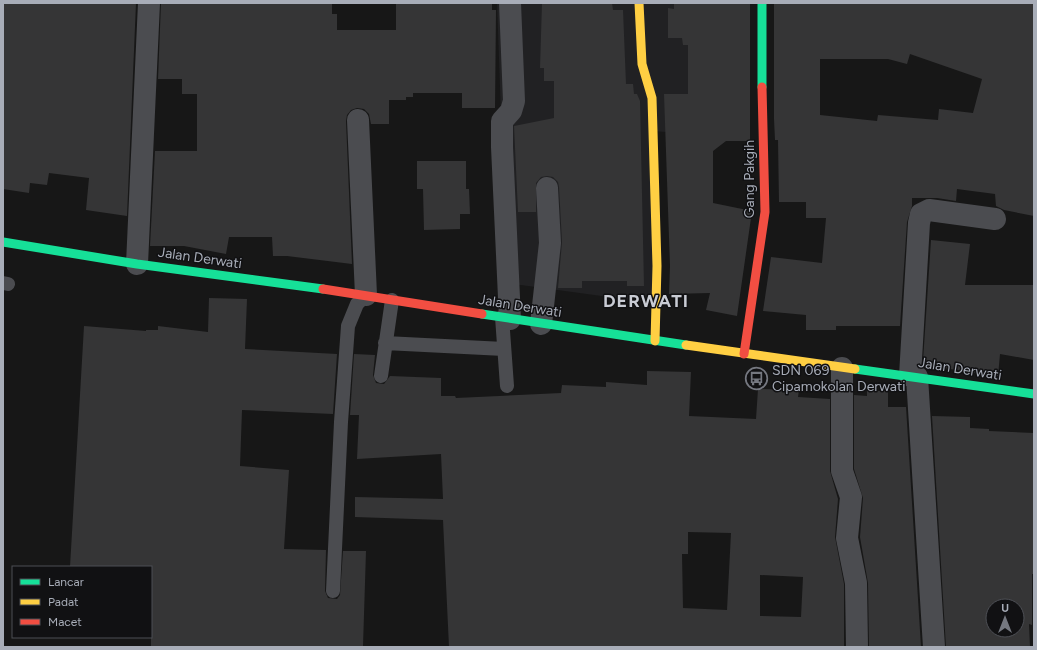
<svg xmlns="http://www.w3.org/2000/svg" width="1037" height="650" viewBox="0 0 1037 650" font-family="Figtree,sans-serif">
  <style>
    .built { fill: #212123 }
    .building { fill: #353536; fill-rule: evenodd }
    .lines { fill: none; stroke-linecap: round; stroke-linejoin: round }
    .lane { stroke: #4b4c50; stroke-width: 14 }
    .street { stroke: #4b4c50; stroke-width: 22 }
    .fast { stroke: #16e098; stroke-width: 9 }
    .slow { stroke: #ffcf43; stroke-width: 9 }
    .jam { stroke: #f24e42; stroke-width: 9 }
    .labels { text-anchor: middle; dominant-baseline: central; stroke-width: 3; stroke-linejoin: round; paint-order: stroke }
    .street-label { font-size: 14px; fill: #a8adb8; stroke: #111113 }
    .poi-label { font-size: 14px; fill: #a8adb8; stroke: #111113; text-anchor: start }
    .district-label { font-size: 18px; font-weight: bold; letter-spacing: 1px; fill: #c9ccd4; stroke: #111113 }
  </style>
  <rect width="100%" height="100%" fill="#171717"/>
  <path class="built" d="M497,3H712L703,135L653,131V303L507,283Z"/>
  <path class="building" d="M3,3H136L127,216L86,210L89,178L49,173L47,185L30,183L29,193L3,189Z
    M161,3H332V14H337V30H396V3H492V10H496L495,108H462V93H413V97H406V100H389V124H371L369,114L364,109L357,108L351,110L347,115L346,121L352,264L287,256H273L272,237H229L226,254L184,246H150L155,151H197V94H182V79H158Z
    M542,3H612L613,10H623L626,84H633L634,94H637L640,101L644,286H627V281H582V288H558L562,242L559,187L558,182L553,177L547,176L541,177L536,183V212H518L514,126L554,118V81H544V68H540Z
    M674,3H750V141H726L713,151V203L752,211L737,316L706,310L710,293L669,294L670,266L664,94H688V45H683L682,38H668V8L674,9Z
    M774,3H1034V216L1004,210L996,206L995,194L957,189L956,201L937,198H912V206L907,222L900,326H836V330H806V315L763,311L771,257L822,263L826,218H806V202H779L778,140H775L774,119ZM910,54L982,79L973,113L939,109L938,120L878,115L877,121L820,115V59H888L907,64Z
    M417,161H466V189H469L470,214H460V229L424,230L423,189H417Z
    M931,240L970,244L965,285H1034V360L1000,354L998,376L943,368V362L923,361Z
    M209,298L247,299L245,349L337,354L333,414L242,410L240,466L289,470L284,549L326,550L325,591L328,598L337,599L340,595L343,551H366L363,646L151,647V567H70L84,326L146,331V330H158V326L208,332Z
    M354,354L375,355L373,375L376,383L384,384L390,376L441,378V396H455L456,398L561,393L562,385L606,387V382L647,385V371L691,372L689,416L756,419L758,389L799,390L798,397L830,399V471L838,499L835,537L844,584V647H449L443,520L355,517V497L443,499L441,454L357,459L359,415H350ZM688,532L731,533L727,610L683,608L682,554H688ZM760,575L803,577L801,617L760,616Z
    M867,391H888V407H906L921,647H869L868,583L860,537L863,498L854,469V395L867,396Z
    M932,416L970,417V428L989,429V431L1034,433V574H1032V625L1029,624L1030,647H946ZM993,606H1017V630H993Z"/>
  <g class="lines">
    <path class="lane" d="M3,283L8,284
      M502,317L507,386
      M385,343L504,349
      M381,376L392,300
      M333,591L341,422L348,326L357,304L366,295"/>
    <path class="street" d="M358,120L366,295
      M137,264L149,3
      M510,319L502,147V121L511,111L514,101L510,3
      M541,324L550,243L547,188
      M842,368V471L851,497L847,538L856,583L857,647
      M910,376L919,223L921,214L929,210L995,219
      M917,377L934,647"/>
    <path class="fast" d="M762,3V87
      M3,242L137,264L323,289
      M482,314L686,345
      M855,369L1034,394"/>
    <path class="slow" d="M639,3L642,64L652,98L657,266L655,341
      M686,345L855,369"/>
    <path class="jam" d="M323,289L482,314
      M744,354L765,212L762,87"/>
  </g>
  <defs>
    <symbol id="bus-ring" viewBox="-11 -11 22 22"><circle r="9.5" fill="#111113" stroke="#757880" stroke-width="1.5"/><path d="M-5-6H5V4H4V6H2V4H-2V6H-4V4H-5ZM-3.5-4V0h7V-4ZM-3.5 1.2v1.5H-2V1.2ZM2 1.2v1.5H3.5V1.2Z" fill="#757880"/></symbol>
  </defs>
  <g fill-rule="evenodd">
    <use href="#bus-ring" x="744" y="366" width="25" height="25"/>
  </g>
  <g class="labels">
    <g class="street-label">
      <text transform="translate(749 179) rotate(-90)">Gang Pakgih</text>
      <text transform="translate(200 258) rotate(8)">Jalan Derwati</text>
      <text transform="translate(520 306) rotate(9)">Jalan Derwati</text>
      <text transform="translate(960 369) rotate(9)">Jalan Derwati</text>
    </g>
    <g class="poi-label">
      <text x="772" y="370">SDN 069<tspan x="772" dy="16">Cipamokolan Derwati</tspan></text>
    </g>
    <g class="district-label">
      <text x="646" y="301">DERWATI</text>
    </g>
  </g>
  <rect width="1037" height="650" fill="none" stroke="#a8adb8" stroke-width="8"/>
  <rect x="12" y="566" width="140" height="72" fill="#111113" stroke="#4d4f55"/>
  <rect x="20" y="579" width="20" height="6" fill="#16e098" stroke="#4d4f55"/>
  <text x="48" y="586" font-size="12" fill="#a8adb8">Lancar</text>
  <rect x="20" y="599" width="20" height="6" fill="#ffcf43" stroke="#4d4f55"/>
  <text x="48" y="606" font-size="12" fill="#a8adb8">Padat</text>
  <rect x="20" y="619" width="20" height="6" fill="#f24e42" stroke="#4d4f55"/>
  <text x="48" y="626" font-size="12" fill="#a8adb8">Macet</text>
  <g transform="translate(1005 618)"><circle r="19" fill="#111113" stroke="#4d4f55"/>
  <path d="M0-3L7 15L0 10L-7 15Z" fill="#757880"/>
  <text y="-6" font-size="11" font-weight="bold" text-anchor="middle" fill="#a8adb8">U</text>
  </g>
</svg>
